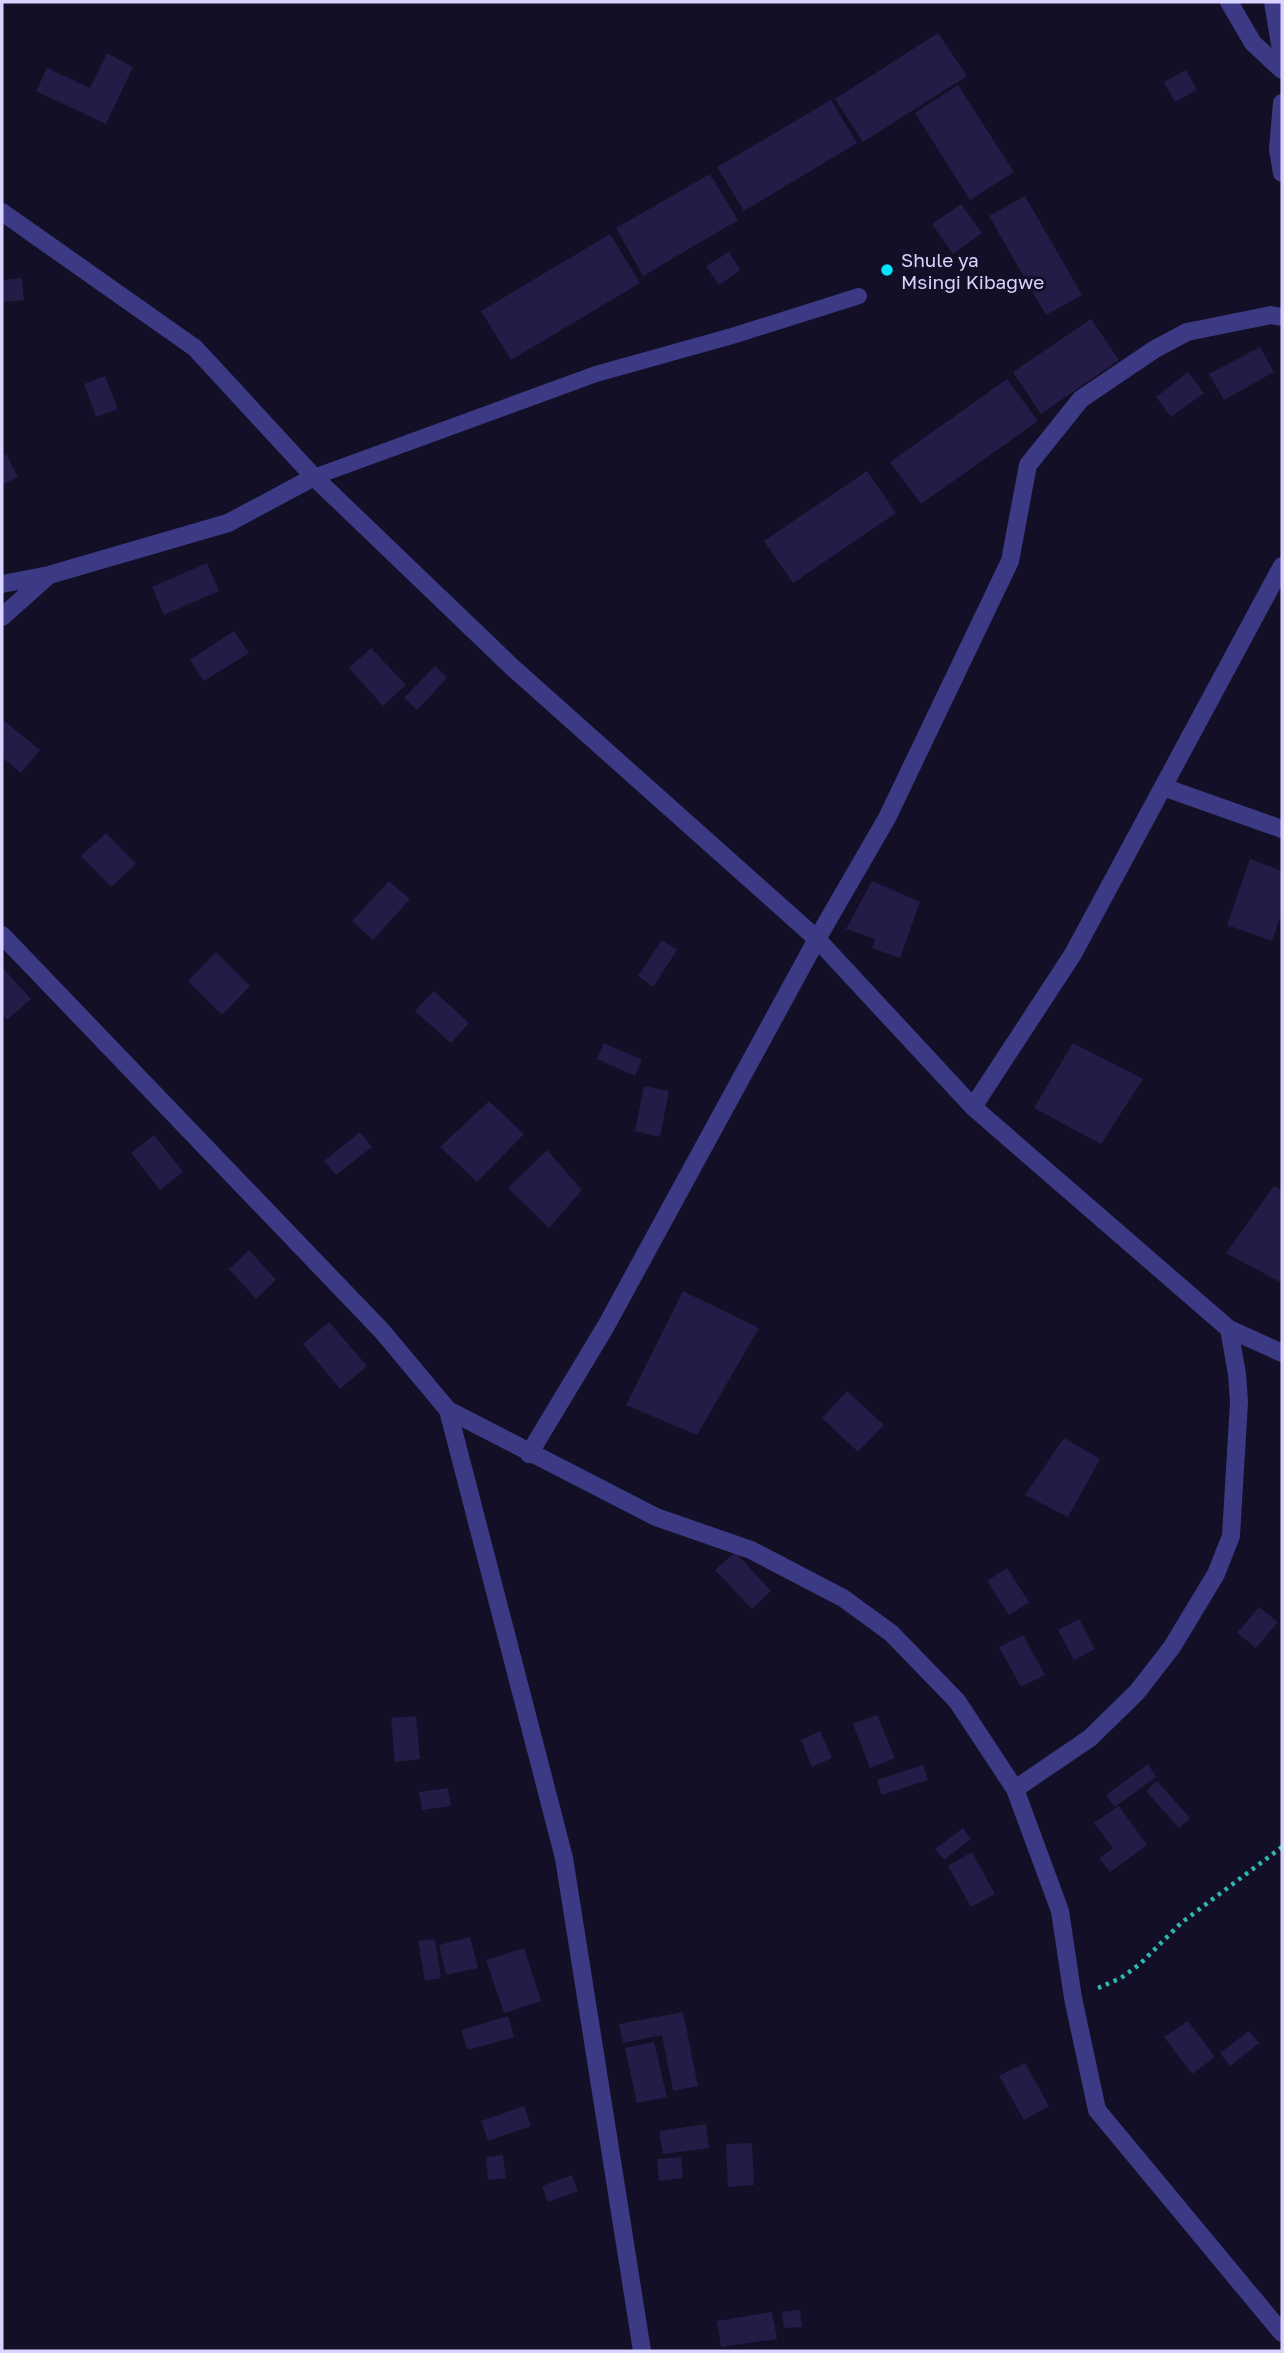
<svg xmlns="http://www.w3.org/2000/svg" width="1284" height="2353" viewBox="0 0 1284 2353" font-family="'Golos Text',sans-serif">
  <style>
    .building { fill: #241b47 }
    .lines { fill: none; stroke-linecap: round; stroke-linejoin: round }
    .path { stroke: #2fb8b0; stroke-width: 4.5; stroke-dasharray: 3.5 5; stroke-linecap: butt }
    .service { stroke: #3d3a85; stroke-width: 16 }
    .minor { stroke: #3d3a85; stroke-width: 18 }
    .poi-dot { fill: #00e5ff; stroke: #130f26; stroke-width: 2.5 }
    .labels { text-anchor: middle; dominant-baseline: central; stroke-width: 6; stroke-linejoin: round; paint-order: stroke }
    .poi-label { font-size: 19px; fill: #d9d4ff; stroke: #130f26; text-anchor: start }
  </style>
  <rect width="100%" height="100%" fill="#130f26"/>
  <path class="building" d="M938,33L967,76L863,142L835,99Z
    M107,53L133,67L106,124L36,91L47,68L90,88Z
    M1186,70L1197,90L1175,102L1164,82Z
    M958,85L1014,172L970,200L915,113Z
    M831,100L857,143L744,211L717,167Z
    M710,174L738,220L643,276L616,228Z
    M1025,196L1082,295L1046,315L989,216Z
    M961,204L982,233L953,254L932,224Z
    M610,234L640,283L511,360L481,311Z
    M729,252L740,270L719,285L706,266Z
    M22,278L24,300L2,302V280Z
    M1091,319L1119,360L1041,414L1013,372Z
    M1260,347L1274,372L1224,400L1209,374Z
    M1188,372L1204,393L1171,417L1156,397Z
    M105,376L118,409L96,417L84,384Z
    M1007,379L1038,421L921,504L890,462Z
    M6,454L18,477L2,485V456Z
    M867,471L896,513L793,583L764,541Z
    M207,563L219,591L164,615L152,587Z
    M234,631L249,653L204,681L190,660Z
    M371,648L406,685L383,706L349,668Z
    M435,666L447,678L417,710L404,698Z
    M2,719L40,750L21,773L2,757Z
    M106,833L136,864L111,887L81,856Z
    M1250,859L1282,871V913L1272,941L1227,925Z
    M389,881L410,899L373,940L352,921Z
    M872,881L920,902L900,958L872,948L875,939L846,929Z
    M662,940L677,950L653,987L638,976Z
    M216,952L250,986L222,1015L188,981Z
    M2,967L31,999L7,1020L2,1014Z
    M434,991L469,1023L451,1043L415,1011Z
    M604,1043L642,1060L635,1076L597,1059Z
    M1073,1043L1143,1079L1101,1144L1034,1108Z
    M644,1086L669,1091L660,1137L635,1131Z
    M489,1101L524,1134L477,1182L440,1147Z
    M360,1132L372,1147L336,1175L324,1161Z
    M154,1135L183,1172L160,1190L131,1153Z
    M547,1150L582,1190L549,1228L508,1188Z
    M1274,1186L1282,1190V1283L1226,1253Z
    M249,1250L276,1280L256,1299L229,1269Z
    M683,1291L759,1328L697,1435L626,1405Z
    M329,1322L367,1366L340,1389L303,1344Z
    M847,1391L884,1425L858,1452L822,1418Z
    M1064,1438L1100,1459L1068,1517L1025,1495Z
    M735,1552L771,1591L752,1609L715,1570Z
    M1007,1568L1029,1602L1009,1615L987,1581Z
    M1259,1607L1278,1622L1256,1648L1237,1633Z
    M1079,1619L1095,1649L1074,1660L1058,1630Z
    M1023,1635L1045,1675L1021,1687L999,1647Z
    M877,1715L895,1758L870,1768L853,1724Z
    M416,1716L420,1759L395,1762L391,1718Z
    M820,1731L832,1758L812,1767L801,1740Z
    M1148,1764L1156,1777L1115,1807L1106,1795Z
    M923,1765L928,1780L882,1795L877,1780Z
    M1157,1781L1190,1818L1179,1828L1146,1791Z
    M448,1788L451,1806L422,1810L419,1792Z
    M1119,1806L1147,1845L1110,1872L1099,1858L1113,1848L1094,1823Z
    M963,1828L971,1839L944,1860L935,1849Z
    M972,1852L995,1894L971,1907L948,1866Z
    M470,1937L478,1968L446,1975L439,1945Z
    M435,1939L441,1978L425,1981L418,1941Z
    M524,1948L541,2001L504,2013L486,1960Z
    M683,2012L698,2086L673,2091L662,2035L623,2043L619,2024Z
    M508,2016L514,2037L468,2050L461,2030Z
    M1188,2021L1215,2057L1192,2074L1164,2037Z
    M1249,2031L1259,2043L1230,2066L1220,2053Z
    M654,2042L667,2097L637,2103L625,2048Z
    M1025,2063L1049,2106L1024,2120L999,2076Z
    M524,2106L531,2126L488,2141L481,2121Z
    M706,2124L709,2148L663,2154L659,2131Z
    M752,2143L754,2185L728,2187L726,2144Z
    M503,2155L506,2178L488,2180L486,2157Z
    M681,2157L683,2178L659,2181L657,2159Z
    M572,2175L578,2191L548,2202L542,2186Z
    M800,2310L802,2327L784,2328L782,2312Z
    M772,2312L777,2339L721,2347L717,2321Z"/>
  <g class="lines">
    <path class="path" d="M1098,1988L1121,1978L1140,1964L1181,1923L1282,1847"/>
    <path class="service" d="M314,477L596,374L732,336L859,296"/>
    <path class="minor" d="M1229,2L1253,43L1282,70
      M1273,2L1282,56
      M1282,103L1278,149L1282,173
      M2,212L195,348L314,477L512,667L817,939L973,1107
      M2,584L49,575
      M2,617L49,575L228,523L314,477
      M1163,787L1282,829
      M2,935L382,1331L448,1410L564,1858L642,2351
      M1229,1329L1282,1353
      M448,1410L656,1517L751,1550L843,1598L891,1633L957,1701L1015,1789L1060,1911L1073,1998L1097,2110L1282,2333
      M529,1454L606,1326L817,939L887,818L1010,561L1028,465L1081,399L1155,349L1187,332L1271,315L1282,317
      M1015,1789L1090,1738L1137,1692L1172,1647L1216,1574L1231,1536L1239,1402L1237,1374L1229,1329L973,1107L1073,954L1282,566"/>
  </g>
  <circle class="poi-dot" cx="887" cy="270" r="7"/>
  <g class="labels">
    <g class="poi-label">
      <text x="901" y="259">Shule ya<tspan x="901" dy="22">Msingi Kibagwe</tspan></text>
    </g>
  </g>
  <rect width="1284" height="2353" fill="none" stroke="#d9d4ff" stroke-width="7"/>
</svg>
